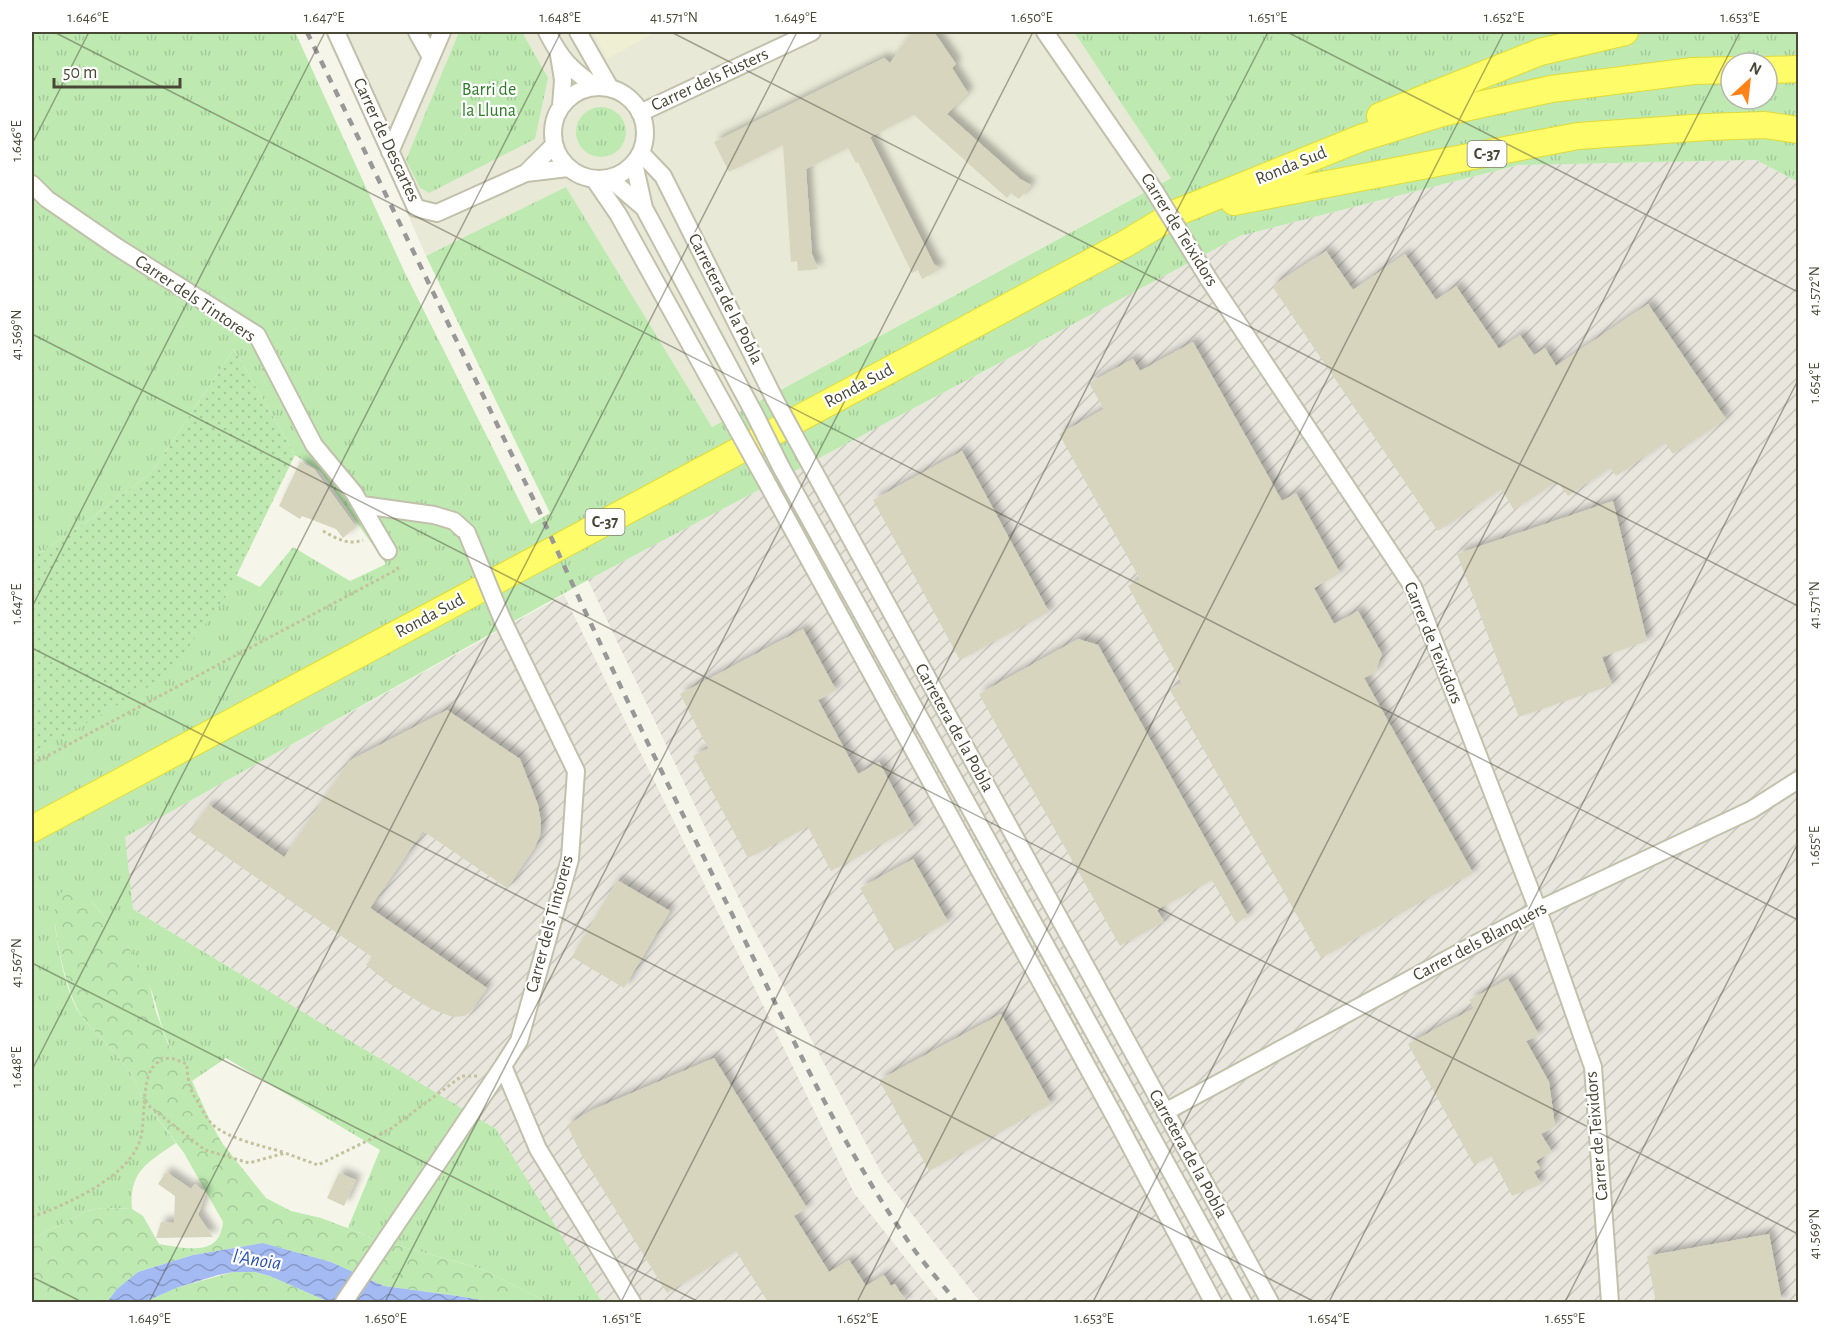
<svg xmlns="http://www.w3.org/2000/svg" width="1830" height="1334" viewBox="0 0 1830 1334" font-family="'Alegreya Sans',sans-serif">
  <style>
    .residential { fill: #e9e9d7 }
    .industrial { fill: url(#industrial-furrows) }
    .education { fill: #eeefd3 }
    .grass { fill: url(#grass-tufts); fill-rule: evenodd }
    .forest { fill: url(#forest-crowns) }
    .garden { fill: url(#garden-dots) }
    .water { fill: url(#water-waves) }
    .building { fill: #d7d5be; filter: url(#shadow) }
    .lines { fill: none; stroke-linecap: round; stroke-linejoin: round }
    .minor-casing { stroke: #c1c1ab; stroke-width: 20 }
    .highway-casing { stroke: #e3da35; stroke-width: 28 }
    .path { stroke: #c3c29c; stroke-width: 3; stroke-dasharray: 3 3; stroke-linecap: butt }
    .minor { stroke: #fff; stroke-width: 16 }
    .highway { stroke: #fffc6a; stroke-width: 26 }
    .rail { stroke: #989898; stroke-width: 4.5; stroke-dasharray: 8 8; stroke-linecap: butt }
    .minor-bridge-casing { stroke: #c1c1ab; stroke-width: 20; stroke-linecap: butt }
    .minor-bridge { stroke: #fff; stroke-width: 16 }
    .ticks { fill: none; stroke: #494837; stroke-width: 1.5; stroke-opacity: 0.45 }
    .labels { text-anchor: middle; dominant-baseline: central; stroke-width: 4.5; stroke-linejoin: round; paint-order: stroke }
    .shield { fill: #fff; stroke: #807f73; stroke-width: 1.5 }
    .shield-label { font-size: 16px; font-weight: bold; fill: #494837 }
    .street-label { font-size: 18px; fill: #494837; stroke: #fff }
    .park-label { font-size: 18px; fill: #2d7e27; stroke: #fff }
    .water-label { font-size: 20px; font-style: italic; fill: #2b51ba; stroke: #fff }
    .neatline { fill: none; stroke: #494837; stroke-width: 2 }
    .ticks-label { font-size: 15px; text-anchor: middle; fill: #494837 }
  </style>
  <defs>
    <pattern id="industrial-furrows" width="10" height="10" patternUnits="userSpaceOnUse" patternTransform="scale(1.5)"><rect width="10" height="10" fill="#e8e6dd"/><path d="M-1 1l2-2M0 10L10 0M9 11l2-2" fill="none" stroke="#c8c7be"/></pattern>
    <pattern id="grass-tufts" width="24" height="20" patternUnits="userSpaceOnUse" patternTransform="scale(1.5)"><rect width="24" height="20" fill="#beeab1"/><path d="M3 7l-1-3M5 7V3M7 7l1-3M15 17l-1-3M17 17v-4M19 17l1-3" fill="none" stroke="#a5ca99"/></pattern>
    <pattern id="forest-crowns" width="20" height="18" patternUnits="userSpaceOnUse" patternTransform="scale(1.5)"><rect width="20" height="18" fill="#beeab1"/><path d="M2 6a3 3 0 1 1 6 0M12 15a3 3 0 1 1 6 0" fill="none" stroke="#a5ca99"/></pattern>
    <pattern id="garden-dots" width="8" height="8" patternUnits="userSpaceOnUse" patternTransform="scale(1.5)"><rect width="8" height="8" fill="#beeab1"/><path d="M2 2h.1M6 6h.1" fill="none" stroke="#a5ca99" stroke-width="1.8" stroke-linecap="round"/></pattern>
    <pattern id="water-waves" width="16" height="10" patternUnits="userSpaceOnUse" patternTransform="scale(1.5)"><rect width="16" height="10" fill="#a4baf3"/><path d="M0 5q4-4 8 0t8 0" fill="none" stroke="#8899c6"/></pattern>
    <filter id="shadow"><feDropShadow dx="5.5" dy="-5.5" stdDeviation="3" flood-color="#0004"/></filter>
  </defs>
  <rect width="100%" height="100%" fill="#f5f5e9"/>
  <path class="residential" d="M328,32H1074L1172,177L712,427L566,188L426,256Z"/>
  <path class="industrial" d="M1756,160L1798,182V1302H980L884,1178L751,924L588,580L1240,236L1519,165Z
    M564,595L854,1193L940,1302H602L496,1129L133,909L124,837Z"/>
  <path class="education" d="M593,32H656L607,59Z"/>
  <path class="grass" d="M32,32H295L405,273L531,524L550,513L426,256L566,187L712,427L1171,178L1074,32H1798V182L1756,160L1519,165L1240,236L588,580L125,837L133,909L496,1129L602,1302H547L482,1269L382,1241L348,1228L380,1150L226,1058L192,1081C184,1068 173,1055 168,1042C159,1023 157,1002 149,985C135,953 114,926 91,901L55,925C58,949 66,994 80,1014C99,1040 133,1064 141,1096L176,1143C147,1163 129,1171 132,1209L103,1208L87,1211L32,1239V755L38,752L227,595L236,575L260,587L293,547L350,581L386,564L321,472L295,455L234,349L152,472L85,523L32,558ZM1731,63H1767V99H1731Z
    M459,32H522L548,78L535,139L429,193L420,188L406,160Z
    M576 132a25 25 0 1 1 50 0a25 25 0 1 1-50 0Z"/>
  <path class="forest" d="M66,888L81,893L91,901L119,933L134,956L149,983L156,1012L168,1044L192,1081L211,1123L222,1143L266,1198L291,1211L321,1218L382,1241L482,1269L547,1302H492L458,1296L384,1286L331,1262L263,1243L193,1255L138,1272L117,1289L107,1302H32V1239L87,1211L103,1208L132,1209L143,1216L159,1244C185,1248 220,1258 223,1222L184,1153L141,1096C133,1064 99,1040 81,1015C68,997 48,919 57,899C59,895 63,891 66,888Z
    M233,1272H255L270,1276L329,1302H145L176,1288Z"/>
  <path class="garden" d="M234,349L295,455L227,595L167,676L32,755V558L85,523L152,472Z"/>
  <path class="water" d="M263,1243L331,1262L384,1286L458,1296L492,1302H329L270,1276L255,1272H233L218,1275L176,1288L145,1302H107L117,1289L138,1272L193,1255Z"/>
  <path class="building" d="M912,32H934L956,64L952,68L968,93L947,114L1020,179L1031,185L1019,199L1011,193L1007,198L914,115L870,137L934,264L940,269L922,279L918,270L912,273L858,162L856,163L848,148L806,169L812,254L818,269L798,271L797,261L791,262L783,145L729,172L714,142L884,58L890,63Z
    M1326,251L1353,290L1405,254L1436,300L1456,286L1499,349L1520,335L1534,355L1545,348L1556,366L1648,304L1726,419L1673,454L1665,443L1616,476L1610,468L1568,496L1557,481L1514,510L1501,489L1438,531L1272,286Z
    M1193,342L1282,501L1296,493L1340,573L1314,588L1334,624L1358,611L1382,654L1375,672L1364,678L1473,873L1321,958L1170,690L1182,683L1128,586L1140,579L1059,434L1104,409L1089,383L1133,359L1140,371Z
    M962,451L1049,612L960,660L873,500Z
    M300,462L314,469L356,527L343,538L336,529L302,516L300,519L279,506Z
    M1613,501L1647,641L1602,657L1612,685L1519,717L1457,554Z
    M803,629L836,690L818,700L858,774L879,762L914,827L831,871L808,827L748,858L693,756L708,748L680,694Z
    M1078,639L1098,645L1248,916L1236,923L1212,880L1157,910L1164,922L1120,946L979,694Z
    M447,710L520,759L538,805L541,822L540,835L535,847L507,888L423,831L370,908L487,988L470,1012L465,1016L453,1017L431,1009L390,984L366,965L372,957L190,832L209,805L284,857L349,761Z
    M913,859L948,922L895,951L860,888Z
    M617,880L670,911L624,988L572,957Z
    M1508,979L1539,1035L1526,1041L1549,1082L1555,1126L1541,1134L1552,1152L1536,1161L1540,1168L1534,1172L1541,1184L1512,1196L1491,1156L1474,1165L1408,1044L1474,1008L1469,1000Z
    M1001,1014L1051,1104L929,1171L879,1080Z
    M714,1058L807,1208L794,1216L829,1272L849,1260L866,1286L884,1275L891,1286L895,1284L906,1302H768L736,1251L667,1293L581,1154L567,1125L592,1110Z
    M166,1172L191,1189L195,1184L206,1193L198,1215L213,1237L156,1238L161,1222L174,1223L175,1196L158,1184Z
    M339,1173L356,1180L344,1206L327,1198Z
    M1769,1234L1782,1302H1656L1647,1256Z"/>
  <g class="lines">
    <defs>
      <path id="minor" d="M336,32L416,208L437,213L526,173L568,168
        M417,32L431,57
        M547,32C561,59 570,69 596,87
        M578,32L610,88
        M1045,32L1154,190
        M559,55L563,80L561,106
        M553 133a46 46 0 1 1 92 0a46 46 0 1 1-92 0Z
        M640,113L812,32
        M390,152L442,32
        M641,153L663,176L775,400
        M634,163L644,208L754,413
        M526,173L554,145
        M609,178L644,208
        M594,179L618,214L735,425
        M32,184L47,199L117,247L257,335L314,445L354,493L388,551
        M1208,278L1413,587L1538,910L1593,1067L1610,1302
        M805,455L1270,1302
        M781,467L1243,1302
        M765,479L1117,1121L1213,1302
        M362,505L434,515L454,521L467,533
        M503,621L576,771L570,859L519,1041L503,1066L538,1149L632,1302
        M1165,1112L1538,910L1751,810L1798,780
        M344,1302L503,1066"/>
      <path id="highway" d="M1767,70L1798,69
        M1380,116L1540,52L1625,32
        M1234,202L1578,136L1707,127L1765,125L1798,130
        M32,829L1125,244L1178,212L1361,138L1442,113L1551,89L1693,71L1731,70"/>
    </defs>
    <use href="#minor" class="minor-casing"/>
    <use href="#highway" class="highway-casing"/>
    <path class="path" d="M323,531C336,538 348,546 363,540
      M32,764L398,569L396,565
      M144,1102L205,1150L249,1163L285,1153L318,1165L389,1130L462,1076H478
      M32,1217C66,1205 132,1176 141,1137C145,1119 142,1084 152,1068C155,1065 159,1061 162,1058L174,1059L187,1064C187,1079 190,1091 199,1104C203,1111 207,1119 212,1124C228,1139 262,1146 283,1152"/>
    <use href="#minor" class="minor"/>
    <use href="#highway" class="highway"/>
    <path class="rail" d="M307,32L542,517C602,651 667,783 732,914C786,1024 836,1137 906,1238C921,1261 940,1281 956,1302"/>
    <defs>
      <path id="minor-bridge" d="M1154,190L1208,278
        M775,400L805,455
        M754,413L781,467
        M735,425L765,479
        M467,533L503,621"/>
    </defs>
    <use href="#minor-bridge" class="minor-bridge-casing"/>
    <use href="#minor-bridge" class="minor-bridge"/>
  </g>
  <path class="ticks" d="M54,32L1798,920M671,32L1798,606M1287,32L1798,292M32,144L89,32M32,334L1798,1234M32,607L325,32M32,648L1315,1302M32,963L699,1302M32,1070L561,32M32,1277L82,1302M149,1302L797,32M385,1302L1033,32M621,1302L1268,32M857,1302L1504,32M1093,1302L1740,32M1329,1302L1798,380M1565,1302L1798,843"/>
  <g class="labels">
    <g class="shield">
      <rect x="1467.5" y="141" width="39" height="26" rx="4.5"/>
      <rect x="585.5" y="509" width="39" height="26" rx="4.5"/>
    </g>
    <g class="shield-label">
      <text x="1487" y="154">C-37</text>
      <text x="605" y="522">C-37</text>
    </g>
    <g class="street-label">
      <text transform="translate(710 80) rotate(-25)">Carrer dels Fusters</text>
      <text transform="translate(386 140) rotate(65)">Carrer de Descartes</text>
      <text transform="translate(1291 166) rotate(-22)">Ronda Sud</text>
      <text transform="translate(1179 230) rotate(58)">Carrer de Teixidors</text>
      <text transform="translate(195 299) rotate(34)">Carrer dels Tintorers</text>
      <text transform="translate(725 299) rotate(63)">Carretera de la Pobla</text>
      <text transform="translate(859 386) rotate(-28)">Ronda Sud</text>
      <text transform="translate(430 616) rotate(-28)">Ronda Sud</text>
      <text transform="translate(1433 643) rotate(68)">Carrer de Teixidors</text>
      <text transform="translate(954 728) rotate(61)">Carretera de la Pobla</text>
      <text transform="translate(550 924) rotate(-75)">Carrer dels Tintorers</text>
      <text transform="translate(1480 942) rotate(-28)">Carrer dels Blanquers</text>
      <text transform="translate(1597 1136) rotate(-95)">Carrer de Teixidors</text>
      <text transform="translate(1188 1154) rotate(61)">Carretera de la Pobla</text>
    </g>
    <g class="park-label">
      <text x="489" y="90">Barri de<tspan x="489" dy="21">la Lluna</tspan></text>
    </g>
    <g class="water-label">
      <text transform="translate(257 1260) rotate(9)">l'Anoia</text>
    </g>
  </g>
  <rect width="1830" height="1334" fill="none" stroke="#ffffff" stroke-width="66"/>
  <g transform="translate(1749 81) rotate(27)"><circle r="28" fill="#ffffff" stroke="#b6b6af" stroke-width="1.5"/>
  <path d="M0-4.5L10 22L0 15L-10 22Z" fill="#ff8216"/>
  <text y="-9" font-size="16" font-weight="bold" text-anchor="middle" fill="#494837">N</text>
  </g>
  <path d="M54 78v9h126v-9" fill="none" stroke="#494837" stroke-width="3"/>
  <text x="63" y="78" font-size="18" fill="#494837" stroke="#ffffff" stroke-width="4.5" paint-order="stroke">50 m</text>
  <rect x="33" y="33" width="1764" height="1268" class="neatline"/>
  <g class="ticks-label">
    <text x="88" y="22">1.646°E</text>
    <text x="324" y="22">1.647°E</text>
    <text x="560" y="22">1.648°E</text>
    <text x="674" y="22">41.571°N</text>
    <text x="796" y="22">1.649°E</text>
    <text x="1032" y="22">1.650°E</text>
    <text x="1268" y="22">1.651°E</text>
    <text x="1504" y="22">1.652°E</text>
    <text x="1740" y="22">1.653°E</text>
    <text transform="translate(16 141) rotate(-90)" y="5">1.646°E</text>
    <text transform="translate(1814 291) rotate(-90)" y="5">41.572°N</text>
    <text transform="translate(16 335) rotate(-90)" y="5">41.569°N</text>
    <text transform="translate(1814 383) rotate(-90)" y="5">1.654°E</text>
    <text transform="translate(16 604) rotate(-90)" y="5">1.647°E</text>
    <text transform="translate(1814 605) rotate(-90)" y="5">41.571°N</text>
    <text transform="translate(1814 846) rotate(-90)" y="5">1.655°E</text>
    <text transform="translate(16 963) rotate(-90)" y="5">41.567°N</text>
    <text transform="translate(16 1067) rotate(-90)" y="5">1.648°E</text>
    <text transform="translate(1814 1234) rotate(-90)" y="5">41.569°N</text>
    <text x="150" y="1323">1.649°E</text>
    <text x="386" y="1323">1.650°E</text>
    <text x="622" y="1323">1.651°E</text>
    <text x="858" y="1323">1.652°E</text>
    <text x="1094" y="1323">1.653°E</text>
    <text x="1329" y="1323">1.654°E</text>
    <text x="1565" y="1323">1.655°E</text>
  </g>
</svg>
